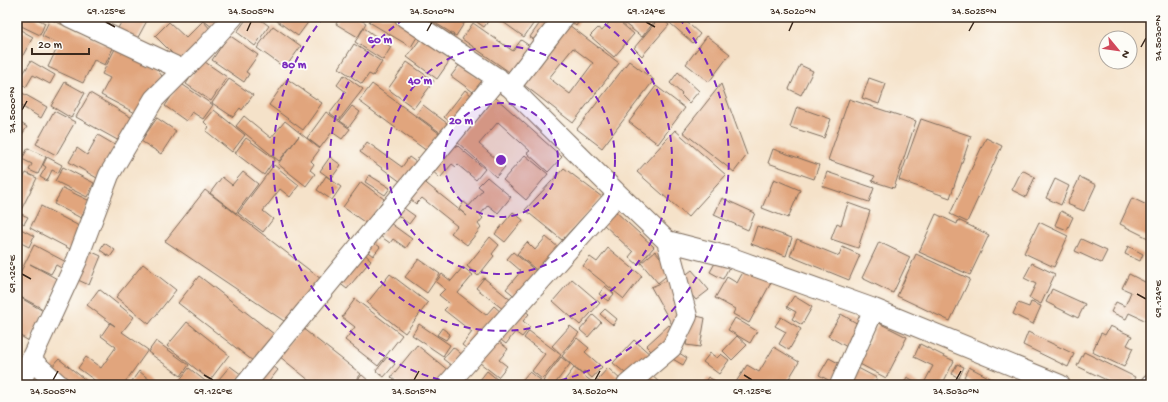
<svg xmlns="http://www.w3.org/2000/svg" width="1168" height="402" viewBox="0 0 1168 402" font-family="'Gochi Hand',sans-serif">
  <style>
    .building { fill: #e1a57d; fill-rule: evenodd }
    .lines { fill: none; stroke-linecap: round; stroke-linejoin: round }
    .minor-casing { stroke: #7c6a5a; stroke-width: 22 }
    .minor { stroke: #fff; stroke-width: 20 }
    .ticks { fill: none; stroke: #3b2a1e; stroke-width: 1.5 }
    .ring { fill: none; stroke: #7b2cbf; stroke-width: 2; stroke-dasharray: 7 5 }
    .centre { fill: #7b2cbf; stroke: #fdfcf7; stroke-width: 2 }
    .ring-label { font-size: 12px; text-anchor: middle; font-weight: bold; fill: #7b2cbf; stroke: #fdfcf7; stroke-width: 3.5; stroke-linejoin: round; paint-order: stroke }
    .neatline { fill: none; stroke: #3b2a1e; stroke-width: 1.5 }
    .ticks-label { font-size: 10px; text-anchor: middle; fill: #3b2a1e }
  </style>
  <rect width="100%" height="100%" fill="#fdfcf7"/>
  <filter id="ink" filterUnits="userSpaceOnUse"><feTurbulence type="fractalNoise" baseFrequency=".025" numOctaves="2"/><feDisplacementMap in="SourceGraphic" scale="8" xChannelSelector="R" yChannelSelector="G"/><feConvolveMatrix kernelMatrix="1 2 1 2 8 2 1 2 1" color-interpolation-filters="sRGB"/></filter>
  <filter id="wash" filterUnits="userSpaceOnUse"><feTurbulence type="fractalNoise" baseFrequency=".012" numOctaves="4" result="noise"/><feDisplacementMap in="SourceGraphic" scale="16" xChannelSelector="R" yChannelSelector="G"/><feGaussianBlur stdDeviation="0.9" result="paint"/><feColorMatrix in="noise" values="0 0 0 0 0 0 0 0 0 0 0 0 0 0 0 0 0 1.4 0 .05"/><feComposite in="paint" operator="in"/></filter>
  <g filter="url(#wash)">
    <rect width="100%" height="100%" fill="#f5e2c9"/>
    <g id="blocks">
      <path class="building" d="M17,17H34L45,23L40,35L17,24Z
        M124,17H149L136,41L117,30Z
        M199,17H227L217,31Z
        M248,17H257L269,26L255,46L237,32Z
        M274,17H312L298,36L273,18Z
        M340,17H355L366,23L358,37L336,24Z
        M372,17H395L420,32L411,47L369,22Z
        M431,17H468L456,36L429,19Z
        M480,17H485L489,20L484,27L477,22Z
        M496,17H538L524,37Z
        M544,17H550L555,21L539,43L530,37Z
        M570,17H579L581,18L576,26L568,19Z
        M614,17L634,34L614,57L590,36L598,28L602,31Z
        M616,17H637L640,19L641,17H658L642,37Z
        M660,17L669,25L642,56L634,48Z
        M663,17H681L700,34L693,43Z
        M50,19L113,48L105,65L94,60L83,83L48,67L59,44L42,36Z
        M203,21L213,32L182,63L155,36L169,22L186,38Z
        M565,22L619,63L573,123L519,81ZM573,48L593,63L570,94L549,78Z
        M473,23L513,51L521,40L534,49L515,76L462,39Z
        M273,26L301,46L285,68L257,48Z
        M17,28L33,37L17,66Z
        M364,28L391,47L383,60L355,42Z
        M424,34L453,56L437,79L407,57Z
        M229,35L258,55L246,72L249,74L244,82L212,60Z
        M707,36L730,54L709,82L686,64Z
        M354,44L382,62L373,76L369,74L362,84L339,68Z
        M116,47L156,68L162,76L141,116L101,95L110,78L102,74Z
        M202,60L227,77L211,101L186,84Z
        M31,61L55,75L50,84L33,75L26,87L18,82Z
        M629,61L654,80L602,148L577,129Z
        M407,62L434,81L414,108L388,89Z
        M460,64L488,85L480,97L451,76Z
        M800,65L813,71L801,95L789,89Z
        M678,72L699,91L689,103L681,95L682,94L670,83Z
        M344,75L363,89L339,120L330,113L346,92L337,85Z
        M869,78L886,84L879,104L862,98Z
        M229,79L253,95L242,110L240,108L233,117L212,103Z
        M287,79L322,103L303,130L269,105Z
        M65,82L85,93L71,118L51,106Z
        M180,83L213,105L203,119L192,112L186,121L165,106Z
        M372,84L443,136L431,154L359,101Z
        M721,84L747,155L734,172L683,132Z
        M656,86L685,108L658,144L629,122Z
        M17,90L47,107L41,118L21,106L17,113Z
        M465,90L477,100L455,126L444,117Z
        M90,93L134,119L121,142L76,117Z
        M495,97L562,157L548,172L527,153L530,151L498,122L479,144L505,167L496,177L456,141Z
        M849,99L916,121L894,188L872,181L875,176L828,160Z
        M423,105L452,127L445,136L416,115Z
        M352,106L360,112L349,127L340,121Z
        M797,107L831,119L824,138L790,127Z
        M214,110L245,135L232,152L206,131L209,127L204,122Z
        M54,111L75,122L56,155L36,144Z
        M326,112L350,129L342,139L332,132L320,148L307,138Z
        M244,116L271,138L285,121L320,149L311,161L314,164L310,170L315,174L306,186L278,164L299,136L279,161L236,126Z
        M157,118L176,131L161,154L141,141Z
        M921,119L971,136L950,198L899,180Z
        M19,122L27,127L21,136L17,133V127Z
        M675,130L726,175L688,217L637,172Z
        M98,135L115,145L97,178L69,162L77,148L87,155Z
        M246,138L275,159L264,175L235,153Z
        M986,138L1002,146L967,222L950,214Z
        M452,141L485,169L476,180L458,165L456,167L452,164L440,178L429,168Z
        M367,142L402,167L409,157L420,165L405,185L360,152Z
        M28,148L46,157L38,174L29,170L32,164L22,159Z
        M773,149L819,165L814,179L768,163Z
        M525,155L548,174L526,200L503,180Z
        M47,157L62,165L58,173L52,170L47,181L40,177L46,167L43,165Z
        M330,157L341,165L331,179L320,171Z
        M274,165L299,185L290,197L280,189L263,211L273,219L263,232L238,213Z
        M63,167L94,183L87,197L55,181Z
        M564,168L602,197L562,240L525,210Z
        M1022,170L1035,177L1026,197L1012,190Z
        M243,172L258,184L236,213L210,193L222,177L232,185Z
        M827,172L874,188L869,202L822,186Z
        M26,173L37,178L17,218V190Z
        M369,175L390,188L385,195L365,182Z
        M326,176L341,187L332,200L317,190Z
        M487,177L511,197L498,213L488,205L480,215L483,218L478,224L481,228L467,245L451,233L457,226L422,198L416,204L408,197L422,180L467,216L459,209L464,202L469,206L483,190L478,186Z
        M1080,177L1096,185L1084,211L1067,204Z
        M774,179L800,190L788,218L762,208Z
        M1055,179L1069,186L1061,205L1046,198Z
        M361,182L384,199L367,224L343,207Z
        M63,188L90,201L81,218L54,204Z
        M205,190L321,279L284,321L165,241Z
        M722,198L755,213L748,230L714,215Z
        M1132,198L1151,207V231L1148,238L1120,224Z
        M848,203L870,211L858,248L831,239L837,223L841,225Z
        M41,206L81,227L70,249L30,228Z
        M401,206L415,216L409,224L395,213Z
        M614,210L654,247L638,265L629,257L633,252L602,223Z
        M1061,211L1073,217L1067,230L1055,225Z
        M513,212L523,220L505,242L495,234Z
        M21,214L28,217L24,224L18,220Z
        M936,214L957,224L958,220L989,235L970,275L919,252Z
        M1039,222L1068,236L1054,267L1024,253Z
        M390,223L412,239L406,248L393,239L390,243L380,236Z
        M757,226L792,238L786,256L751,244Z
        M17,227L34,236L29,247L17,241Z
        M490,237L499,245L492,254L494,256L478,276L467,266Z
        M546,237L559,248L539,272L517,254L527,242L535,250Z
        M797,239L839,256L842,247L860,255L849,280L790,256Z
        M1081,239L1107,251L1101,263L1075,251Z
        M371,240L380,247L373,256L364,249Z
        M879,242L910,257L893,293L862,278Z
        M104,243L115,250L110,257L100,250Z
        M34,245L66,262L63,269L56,265L51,274L30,264L59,280L43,309L17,295V279Z
        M1128,246L1143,254L1140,261L1125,254Z
        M608,248L642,276L624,299L583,266L590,257L597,262Z
        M359,249L371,260L347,289L334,279Z
        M90,251L101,256L89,285L78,280Z
        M655,251L672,271L658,283L641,263Z
        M513,252L537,272L517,298L506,289L521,271L507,259Z
        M916,254L970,279L950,321L897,296Z
        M719,256L731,263L723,279L710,272Z
        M419,259L440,274L427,293L405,277Z
        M1032,263L1055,274L1041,304L1029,298L1036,284L1024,278Z
        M143,264L176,290L149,324L116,297Z
        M747,265L773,279L749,323L733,314L735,309L715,298L727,277L737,283Z
        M463,267L473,275L458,293L486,315L494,306L502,313L471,352L462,345L472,332L444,310L450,304L439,295L445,289L436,282L442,274L451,281Z
        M692,270L709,290L696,300L679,280Z
        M390,274L428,303L405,333L367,303Z
        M1129,274L1151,285V323L1129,313L1126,319L1111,312L1116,302L1125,306L1131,292L1122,288Z
        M199,276L274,334L253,361L178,303Z
        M484,278L512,301L504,310L476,288Z
        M572,279L600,303L580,325L553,301Z
        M671,279L685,314L675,330L651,287Z
        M605,286L614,294L608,301L599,294Z
        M99,289L134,317L122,332L148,350L123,385H101L78,368L86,357L101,368L116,347L101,336L110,323L115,326L87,305Z
        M1052,289L1085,304L1078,318L1046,302Z
        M794,296L812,307L802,325L792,319L796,312L787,307Z
        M21,298L45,312L29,341L17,334V305Z
        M355,299L402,335L378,366L345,340L355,327L342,317Z
        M1031,302L1041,306L1033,324L1013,314L1018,303L1029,307Z
        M520,307L529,314L523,321L530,327L522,337L515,332L506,344L497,337Z
        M605,309L617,319L613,325L600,314Z
        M841,314L860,325L847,347L828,336Z
        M593,315L601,322L588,337L580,330Z
        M692,315L705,318L700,347L686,345Z
        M781,317L801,329L789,350L779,344L786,332L775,326Z
        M735,318L757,331L750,343L728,330Z
        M187,322L229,355L210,380L167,346Z
        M879,323L907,337L886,378L858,363Z
        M419,324L450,345L443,356L412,335Z
        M669,325L676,333L654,354L646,346Z
        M570,326L579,333L561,354L552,346Z
        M1110,326L1132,336L1127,345L1133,348L1124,367L1092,352L1101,333L1105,335Z
        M302,328L361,374L352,385H315L279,356Z
        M442,328L450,334L446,340L437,335Z
        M529,331L561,355L542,379L532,371L545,354L524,338Z
        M1028,332L1074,354L1068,367L1023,345Z
        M737,336L747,345L732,360L723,351Z
        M493,337L508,349L499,360L507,366L498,377L475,359Z
        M577,338L589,348L585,352L602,367L592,378L584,371L582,374L562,356Z
        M634,340L652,356L631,378L613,363Z
        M156,341L189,365L181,376L148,352Z
        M920,344L954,361L942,385H923L933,366L914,357Z
        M417,345L449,371L437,385H400L391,377Z
        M453,347L465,357L456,369L443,359Z
        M774,347L799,362L785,385H742L736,382L747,365L759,372Z
        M676,351L687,358L683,365L671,358Z
        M1084,352L1135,377L1131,385H1117L1077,366Z
        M710,353L717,358L721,354L729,360L719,374L703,362Z
        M387,357L395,364L384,377L376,371Z
        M561,357L570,364L554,385H548L543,381Z
        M829,358L842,365L832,382L819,375Z
        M59,359L92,385H73L51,368Z
        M268,362L278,370L266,385H250Z
        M957,364L964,367L959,378L952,374Z
        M230,366L242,375L233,385H214Z
        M969,367L994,380L991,385H979L964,377Z
        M189,368L210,385H176Z
        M574,368L596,385H561Z
        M608,368L622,381L618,385H602L597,380Z
        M858,368L877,378L874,385H850Z
        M139,371L156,385H129Z
        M487,371L504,385H476Z
        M529,372L541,380L537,385H518Z
        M650,374L660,383L658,385H640Z
        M362,375L369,381L365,385H353Z
        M708,377L722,385H703Z
        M907,377L922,385H903Z"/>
    </g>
  </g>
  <g filter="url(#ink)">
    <use href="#blocks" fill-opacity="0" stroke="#7c6a5a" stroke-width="1"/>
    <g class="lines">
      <defs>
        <path id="minor" d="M70,17L183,70
          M405,17L510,87L618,194L667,241L729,257L874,309L1060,385
          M510,87L564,17
          M31,360L59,385
          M19,385L77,260L109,175L154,99L205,48L233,17
          M245,385L498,78
          M447,385L618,194
          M627,385L672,347L687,316L667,241
          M840,385L874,309
          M1151,385V384"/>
      </defs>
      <use href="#minor" class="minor-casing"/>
      <use href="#minor" class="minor"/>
    </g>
  </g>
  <path class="ticks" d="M106,22L115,27M646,22L655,27M247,31L251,22M427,31L432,22M789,31L793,22M969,31L974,22M1141,47L1146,38M22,110L27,101M22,274L31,279M1137,294L1146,299M204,375L213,380M744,375L752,380M53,380L58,371M414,380L419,371M595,380L600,371M956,380L961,371"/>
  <circle cx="501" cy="160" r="57" fill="#7b2cbf" fill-opacity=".12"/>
  <g class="ring">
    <circle cx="501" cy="160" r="57"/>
    <circle cx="501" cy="160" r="114"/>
    <path d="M595 17A171 171 0 1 1 407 17"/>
    <path d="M463 385A228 228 0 0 1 323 18M679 18A228 228 0 0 1 539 385"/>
  </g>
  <circle cx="501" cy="160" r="6" class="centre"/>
  <g class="ring-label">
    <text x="380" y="43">60 m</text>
    <text x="294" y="68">80 m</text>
    <text x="420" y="84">40 m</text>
    <text x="461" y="124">20 m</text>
  </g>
  <rect width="1168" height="402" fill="none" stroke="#fdfcf7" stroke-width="44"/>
  <g transform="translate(1118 50) rotate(119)"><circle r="19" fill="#fdfcf7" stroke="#afa8a0"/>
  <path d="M0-3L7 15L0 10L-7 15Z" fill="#d1495b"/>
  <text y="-6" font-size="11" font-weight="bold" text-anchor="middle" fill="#3b2a1e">N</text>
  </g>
  <path d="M32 48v6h57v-6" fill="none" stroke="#3b2a1e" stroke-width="2"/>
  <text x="38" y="48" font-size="12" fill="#3b2a1e" stroke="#fdfcf7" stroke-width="3" paint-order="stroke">20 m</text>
  <rect x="22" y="22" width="1124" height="358" class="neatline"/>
  <g class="ticks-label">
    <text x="106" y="14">69.125°E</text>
    <text x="251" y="14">34.5005°N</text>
    <text x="432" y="14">34.5010°N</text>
    <text x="646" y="14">69.124°E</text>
    <text x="793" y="14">34.5020°N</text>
    <text x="974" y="14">34.5025°N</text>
    <text transform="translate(1157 38) rotate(-90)" y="4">34.5030°N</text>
    <text transform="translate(11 110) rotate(-90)" y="4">34.5000°N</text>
    <text transform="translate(11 274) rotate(-90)" y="4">69.126°E</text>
    <text transform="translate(1157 299) rotate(-90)" y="4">69.124°E</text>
    <text x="53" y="394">34.5005°N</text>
    <text x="213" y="394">69.126°E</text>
    <text x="414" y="394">34.5015°N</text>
    <text x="595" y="394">34.5020°N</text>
    <text x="752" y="394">69.125°E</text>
    <text x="956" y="394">34.5030°N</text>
  </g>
</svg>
